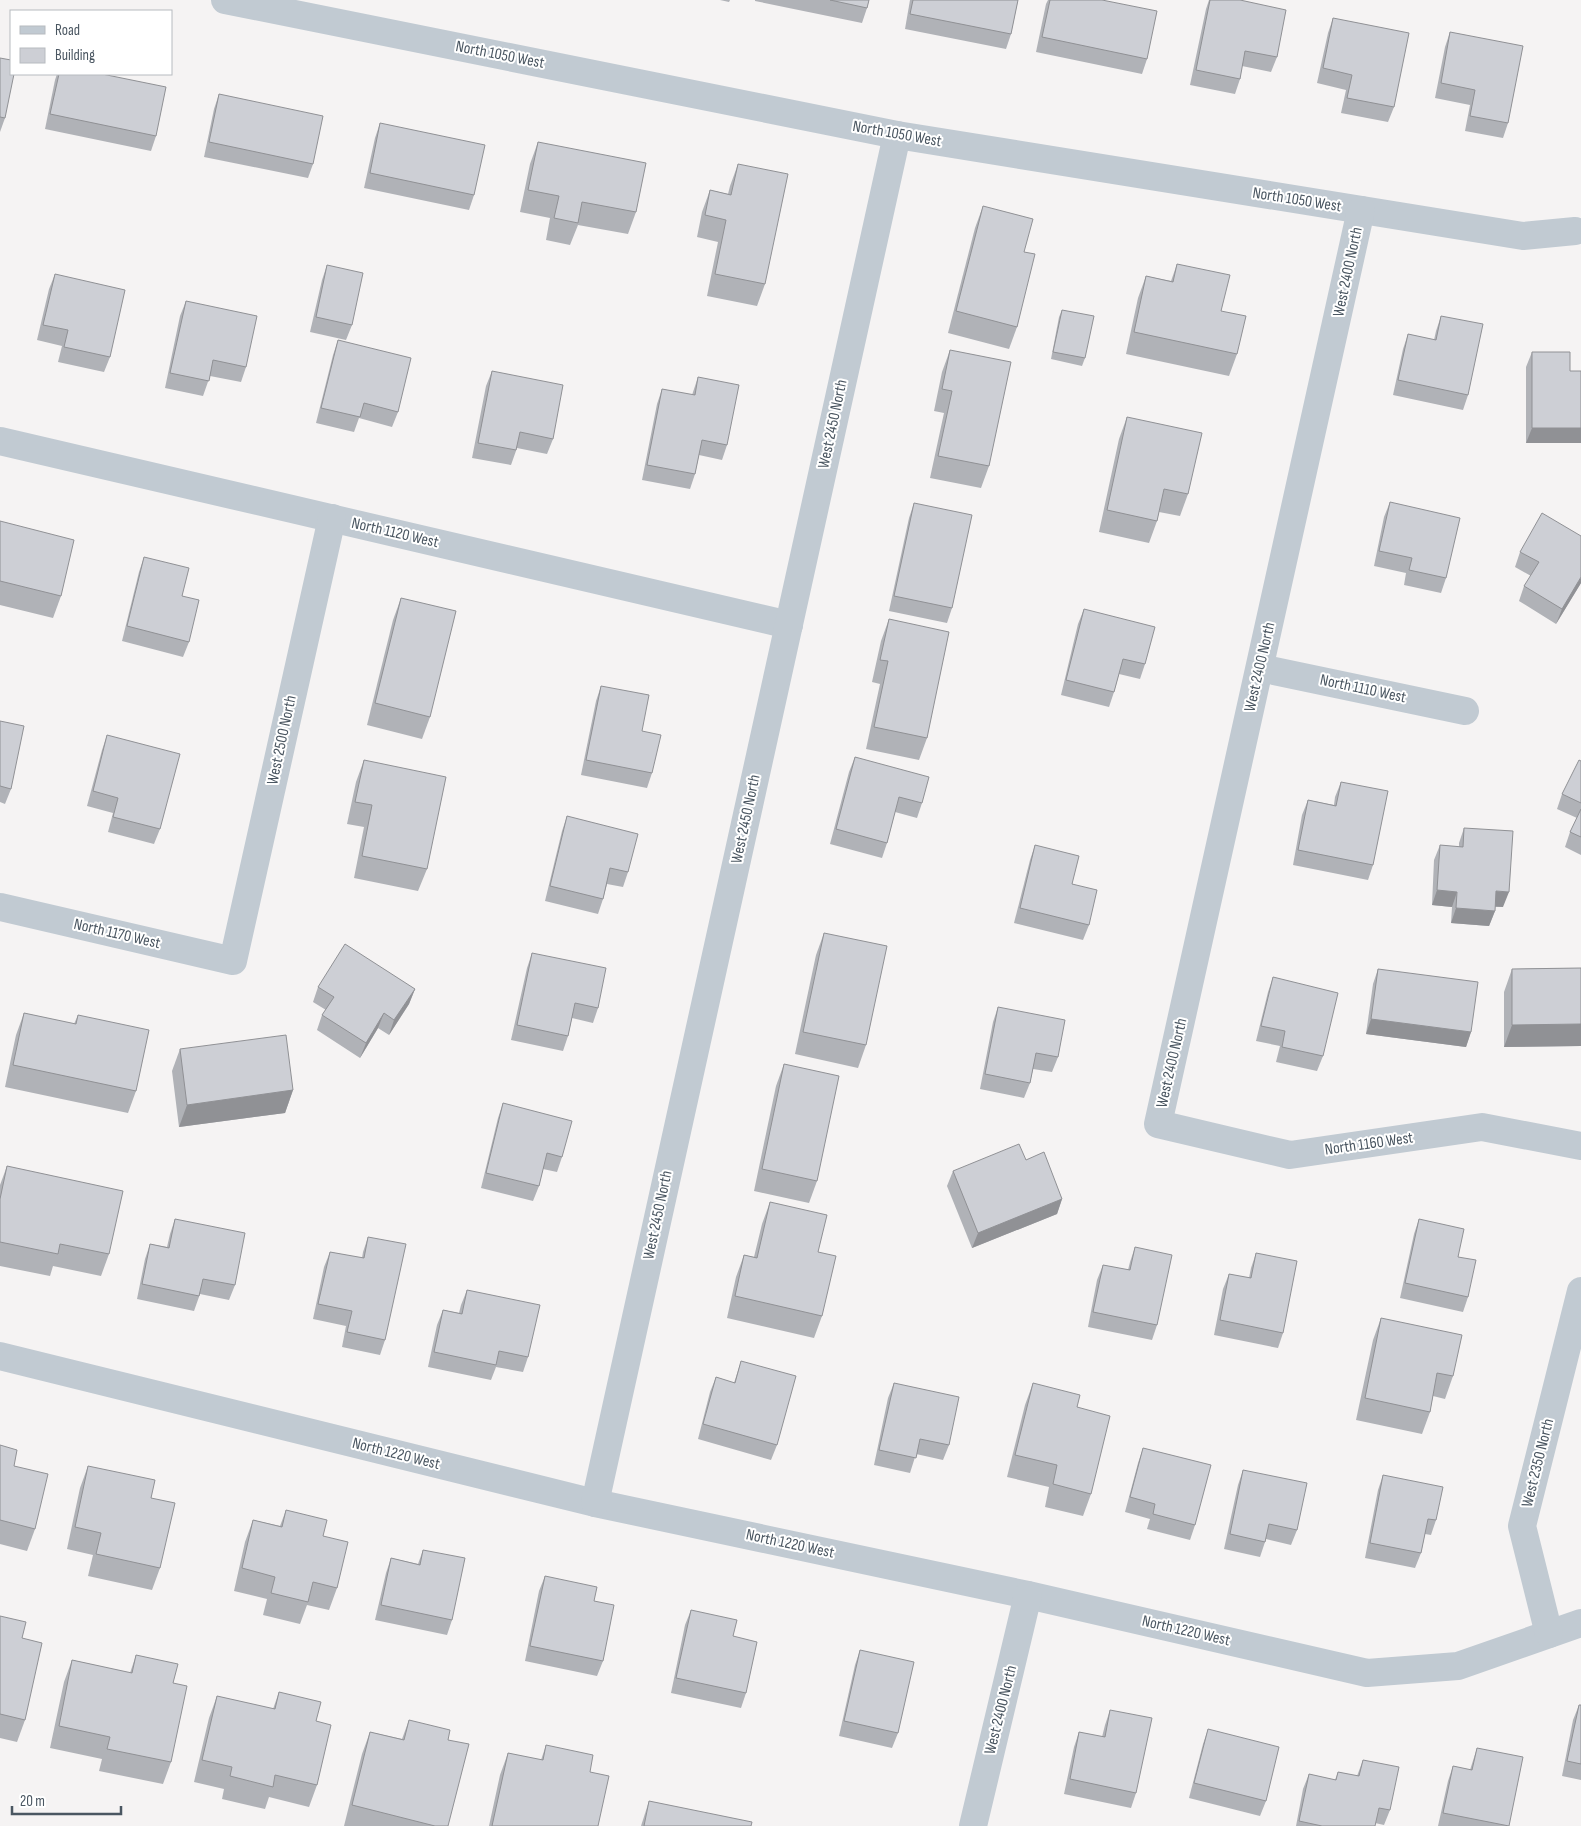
<svg xmlns="http://www.w3.org/2000/svg" width="1581" height="1826" viewBox="0 0 1581 1826" font-family="'Sofia Sans Condensed',sans-serif">
  <style>
    .lines { fill: none; stroke-linecap: round; stroke-linejoin: round }
    .street { stroke: #c1cad2; stroke-width: 28 }
    .wall { fill: #b0b2b7 }
    .shaded-wall { fill: #909195 }
    .building { fill: #cdcfd5; stroke: #909195 }
    .labels { text-anchor: middle; dominant-baseline: central; stroke-width: 4; stroke-linejoin: round; paint-order: stroke }
    .street-label { font-size: 16px; fill: #4a5661; stroke: #fff }
  </style>
  <rect width="100%" height="100%" fill="#f5f3f3"/>
  <g class="lines">
    <!-- street -->
    <g class="street">
      <polyline points="225,0 897,135 1523,236 1575,231"/>
      <polyline points="1361,210 1158,1124 1290,1155 1482,1127 1581,1146"/>
      <polyline points="0,441 789,625"/>
      <polyline points="1260,668 1465,711"/>
      <polyline points="0,907 233,961 332,518"/>
      <polyline points="0,1356 595,1503 1028,1595 1367,1673 1458,1666 1581,1623"/>
      <polyline points="595,1503 897,135"/>
      <polyline points="1549,1634 1522,1526 1581,1291"/>
      <polyline points="973,1826 1028,1595"/>
    </g>
  </g>
  <!-- wall -->
  <g class="wall">
    <polygon points="720,0 730,0 729,2"/>
    <polygon points="755,0 869,0 867,8 862,23 755,1"/>
    <polygon points="910,0 1018,0 1011,34 1006,49 905,29"/>
    <polygon points="1048,0 1102,0 1147,59 1142,74 1036,52 1046,4"/>
    <polygon points="1209,0 1240,0 1277,57 1271,72 1242,66 1240,79 1235,94 1190,85 1206,9"/>
    <polygon points="1333,18 1394,107 1388,122 1341,113 1346,90 1317,83 1328,33"/>
    <polygon points="1450,32 1508,123 1503,138 1465,131 1470,105 1435,98 1445,47"/>
    <polygon points="0,58 5,118 0,132"/>
    <polygon points="57,74 102,74 156,136 151,151 45,129 55,80"/>
    <polygon points="219,94 313,164 308,178 204,157 214,109"/>
    <polygon points="380,123 474,195 469,210 364,188 375,138"/>
    <polygon points="538,142 636,212 628,234 578,225 570,245 546,240 550,218 520,212 530,164"/>
    <polygon points="738,164 765,284 757,306 707,296 718,242 697,237 702,212 710,190 728,194 730,186"/>
    <polygon points="983,206 1024,252 1017,327 1009,349 948,333 975,228"/>
    <polygon points="1177,264 1221,311 1237,354 1229,376 1126,354 1138,298 1146,276 1171,281"/>
    <polygon points="327,265 352,325 346,340 310,332 322,280"/>
    <polygon points="55,274 110,357 104,372 58,362 62,346 37,340 49,289"/>
    <polygon points="186,301 246,367 241,382 210,376 203,396 165,388 180,316"/>
    <polygon points="1062,310 1085,358 1082,366 1051,359 1059,317"/>
    <polygon points="1441,316 1468,395 1463,410 1393,395 1403,349 1408,334 1434,340 1436,331"/>
    <polygon points="338,340 398,412 392,427 359,418 354,432 316,423 333,355"/>
    <polygon points="950,350 989,466 981,488 930,478 944,413 934,411 942,372"/>
    <polygon points="1532,352 1570,371 1581,371 1581,443 1526,443 1526,367"/>
    <polygon points="492,371 553,439 547,454 517,448 511,465 472,458 486,386"/>
    <polygon points="698,377 727,445 722,460 699,455 695,474 690,489 642,480 657,404 662,389 692,395"/>
    <polygon points="1127,417 1188,494 1180,516 1159,512 1157,521 1149,543 1099,532 1119,439"/>
    <polygon points="1390,502 1446,578 1441,593 1404,585 1406,573 1374,566 1384,517"/>
    <polygon points="914,503 952,608 947,623 889,611 909,518"/>
    <polygon points="0,521 61,596 53,618 0,605"/>
    <polygon points="1520,552 1581,583 1556,624 1519,601 1524,586 1531,576 1515,567"/>
    <polygon points="144,557 189,642 183,657 122,641 139,572"/>
    <polygon points="401,598 430,717 422,739 367,725 393,620"/>
    <polygon points="1084,609 1145,664 1140,679 1119,674 1114,692 1109,707 1061,695 1078,624"/>
    <polygon points="889,619 927,738 919,760 866,749 880,684 872,682 881,641"/>
    <polygon points="601,686 642,731 652,773 647,788 581,775 596,701"/>
    <polygon points="0,721 11,789 5,804 0,802"/>
    <polygon points="107,735 160,829 154,844 108,832 113,813 87,806 102,750"/>
    <polygon points="855,757 922,803 917,818 895,812 887,843 882,858 830,844 849,772"/>
    <polygon points="364,760 427,869 418,891 354,878 364,827 347,824 356,782"/>
    <polygon points="1581,761 1581,855 1565,847 1570,832 1577,818 1557,809 1562,794"/>
    <polygon points="1341,782 1373,865 1368,880 1293,865 1302,815 1308,800 1334,805 1335,797"/>
    <polygon points="567,816 628,872 623,887 607,884 603,899 598,914 545,901 562,831"/>
    <polygon points="1464,828 1503,907 1495,907 1495,911 1489,926 1451,923 1452,907 1432,905 1434,860 1440,845 1459,847 1459,843"/>
    <polygon points="1035,845 1072,884 1089,925 1083,940 1014,923 1030,860"/>
    <polygon points="824,933 866,1045 858,1068 795,1054 816,955"/>
    <polygon points="532,953 598,1008 593,1023 572,1018 568,1036 563,1051 511,1040 527,968"/>
    <polygon points="1581,968 1581,1046 1504,1047 1504,992 1512,969"/>
    <polygon points="1378,969 1471,1032 1466,1047 1366,1034 1373,984"/>
    <polygon points="1273,977 1323,1056 1317,1071 1276,1062 1280,1046 1256,1041 1268,992"/>
    <polygon points="318,987 415,989 409,1004 389,1035 378,1028 360,1058 317,1030 322,1015 326,1010 313,1002"/>
    <polygon points="998,1007 1058,1057 1052,1072 1033,1069 1030,1083 1024,1098 980,1089 993,1022"/>
    <polygon points="24,1013 74,1024 78,1015 136,1091 128,1113 5,1087 16,1035"/>
    <polygon points="180,1049 293,1090 285,1113 179,1127 172,1071"/>
    <polygon points="784,1064 817,1181 809,1203 754,1191 776,1086"/>
    <polygon points="503,1103 562,1157 557,1172 543,1169 539,1186 533,1201 481,1188 498,1118"/>
    <polygon points="7,1166 109,1254 101,1276 53,1266 50,1276 0,1266 0,1185"/>
    <polygon points="953,1171 1062,1199 1057,1214 972,1248 947,1186"/>
    <polygon points="770,1202 818,1252 822,1316 814,1338 727,1318 736,1277 744,1255 754,1257 762,1224"/>
    <polygon points="175,1219 235,1285 229,1300 200,1294 194,1311 137,1299 145,1259 150,1244 167,1247 170,1234"/>
    <polygon points="1419,1219 1458,1257 1468,1297 1463,1312 1400,1298 1414,1234"/>
    <polygon points="368,1237 385,1340 380,1355 342,1347 346,1326 313,1319 324,1267 330,1252 362,1258 363,1252"/>
    <polygon points="1135,1247 1157,1325 1152,1340 1088,1327 1097,1280 1103,1265 1128,1270 1130,1262"/>
    <polygon points="1256,1253 1283,1333 1278,1348 1214,1335 1223,1289 1229,1274 1249,1278 1251,1268"/>
    <polygon points="467,1290 528,1357 523,1372 496,1367 491,1380 428,1367 437,1325 443,1310 459,1313 461,1305"/>
    <polygon points="1381,1318 1453,1376 1445,1399 1433,1396 1430,1412 1422,1434 1356,1420 1373,1340"/>
    <polygon points="741,1361 777,1445 771,1460 698,1439 710,1392 716,1377 734,1383"/>
    <polygon points="894,1383 949,1445 943,1460 916,1454 910,1473 874,1465 888,1398"/>
    <polygon points="1033,1383 1077,1407 1091,1494 1083,1516 1045,1507 1049,1487 1007,1477 1025,1405"/>
    <polygon points="0,1445 14,1466 35,1529 27,1551 0,1544"/>
    <polygon points="1143,1448 1195,1525 1190,1540 1147,1529 1150,1519 1125,1512 1138,1463"/>
    <polygon points="88,1466 160,1568 152,1590 88,1576 93,1555 67,1549 80,1488"/>
    <polygon points="1243,1470 1297,1530 1291,1545 1266,1539 1260,1557 1224,1549 1238,1485"/>
    <polygon points="1383,1475 1436,1520 1431,1535 1425,1534 1421,1553 1415,1568 1365,1558 1378,1490"/>
    <polygon points="286,1510 323,1536 337,1588 329,1610 307,1605 300,1624 263,1615 267,1599 234,1591 245,1542 253,1520 280,1526"/>
    <polygon points="423,1550 452,1620 447,1635 375,1620 386,1573 391,1558 418,1564"/>
    <polygon points="545,1576 594,1601 603,1661 597,1676 525,1661 539,1591"/>
    <polygon points="691,1610 733,1636 746,1693 741,1708 671,1693 685,1625"/>
    <polygon points="0,1616 22,1638 25,1720 17,1742 0,1738"/>
    <polygon points="860,1650 898,1733 892,1748 839,1736 855,1665"/>
    <polygon points="136,1655 173,1683 171,1762 163,1784 99,1771 102,1759 50,1748 64,1682 72,1660 130,1673"/>
    <polygon points="279,1692 316,1721 317,1785 309,1807 269,1797 265,1809 222,1799 224,1789 194,1782 209,1718 217,1696 273,1709"/>
    <polygon points="1579,1705 1581,1705 1581,1780 1562,1776 1573,1720"/>
    <polygon points="1110,1710 1136,1793 1131,1808 1064,1794 1074,1747 1079,1732 1102,1737 1105,1725"/>
    <polygon points="409,1720 448,1740 448,1826 344,1826 362,1754 370,1732 402,1739"/>
    <polygon points="1208,1729 1266,1801 1260,1816 1189,1798 1203,1744"/>
    <polygon points="546,1745 590,1772 598,1826 489,1826 500,1775 508,1753 541,1760"/>
    <polygon points="1477,1748 1509,1826 1438,1826 1448,1781 1453,1766 1470,1770"/>
    <polygon points="1363,1760 1390,1810 1384,1825 1375,1823 1375,1826 1296,1826 1303,1789 1309,1774 1335,1780 1338,1772 1357,1776"/>
    <polygon points="649,1801 751,1826 641,1826"/>
  </g>
  <!-- shaded-wall -->
  <g class="shaded-wall">
    <polygon points="1532,428 1581,428 1581,443 1526,443"/>
    <polygon points="1581,577 1581,583 1556,624 1562,609"/>
    <polygon points="1437,890 1457,892 1452,907 1432,905"/>
    <polygon points="1496,891 1509,892 1503,907 1490,906"/>
    <polygon points="1456,908 1495,911 1489,926 1451,923"/>
    <polygon points="415,989 409,1004 389,1035 394,1020"/>
    <polygon points="384,1013 378,1028 360,1058 366,1043"/>
    <polygon points="1371,1019 1471,1032 1466,1047 1366,1034"/>
    <polygon points="1581,1024 1581,1046 1504,1047 1512,1025"/>
    <polygon points="293,1090 285,1113 179,1127 187,1105"/>
    <polygon points="1062,1199 1057,1214 972,1248 978,1233"/>
  </g>
  <!-- building -->
  <g class="building">
    <polygon points="830,0 869,0 867,8"/>
    <polygon points="913,0 1018,0 1011,34 910,14"/>
    <polygon points="1050,0 1102,0 1157,11 1147,59 1042,37"/>
    <polygon points="1210,0 1240,0 1286,10 1277,57 1245,51 1240,79 1196,70"/>
    <polygon points="1333,18 1409,33 1394,107 1347,98 1352,75 1323,68"/>
    <polygon points="1450,32 1523,46 1508,123 1470,116 1475,90 1441,83"/>
    <polygon points="0,58 11,60 11,74 14,74 5,118 0,117"/>
    <polygon points="59,74 102,74 166,87 156,136 50,114"/>
    <polygon points="219,94 323,116 313,164 209,142"/>
    <polygon points="380,123 485,145 474,195 370,173"/>
    <polygon points="538,142 646,163 636,212 582,202 578,223 554,218 559,196 528,190"/>
    <polygon points="738,164 788,174 765,284 715,274 726,220 705,215 710,190 731,195"/>
    <polygon points="983,206 1033,219 1024,252 1035,254 1017,327 956,311"/>
    <polygon points="1177,264 1230,275 1221,311 1246,316 1237,354 1134,332 1146,276 1173,282"/>
    <polygon points="327,265 363,273 352,325 316,317"/>
    <polygon points="55,274 125,290 110,357 64,347 68,330 43,325"/>
    <polygon points="186,301 257,316 246,367 213,360 209,381 170,373"/>
    <polygon points="1062,310 1094,316 1085,358 1053,352"/>
    <polygon points="1441,316 1483,324 1468,395 1398,380 1408,334 1436,340"/>
    <polygon points="338,340 411,358 398,412 364,403 360,417 321,408"/>
    <polygon points="950,350 1011,362 989,466 938,456 952,391 942,389"/>
    <polygon points="1532,352 1570,352 1570,371 1581,371 1581,428 1532,428"/>
    <polygon points="492,371 563,385 553,439 520,432 516,450 478,443"/>
    <polygon points="698,377 739,385 727,445 702,440 695,474 647,465 662,389 695,395"/>
    <polygon points="1127,417 1202,433 1188,494 1164,489 1157,521 1107,510"/>
    <polygon points="1390,502 1460,518 1446,578 1409,570 1412,558 1379,551"/>
    <polygon points="914,503 972,515 952,608 894,596"/>
    <polygon points="1542,513 1581,536 1581,577 1562,609 1524,586 1539,562 1520,552"/>
    <polygon points="0,521 74,540 61,596 0,581"/>
    <polygon points="144,557 189,568 182,596 199,600 189,642 127,626"/>
    <polygon points="401,598 456,611 430,717 375,703"/>
    <polygon points="1084,609 1155,627 1145,664 1123,659 1114,692 1066,680"/>
    <polygon points="889,619 949,632 927,738 874,727 888,661 880,660"/>
    <polygon points="601,686 649,695 642,731 661,735 652,773 586,760"/>
    <polygon points="0,721 24,726 11,789 0,786"/>
    <polygon points="107,735 180,754 160,829 113,817 118,798 93,791"/>
    <polygon points="855,757 929,777 922,803 899,797 887,843 836,829"/>
    <polygon points="364,760 446,777 427,869 362,856 372,805 355,802"/>
    <polygon points="1579,760 1581,761 1581,803 1562,794"/>
    <polygon points="1341,782 1388,791 1373,865 1298,850 1308,800 1336,806"/>
    <polygon points="1581,809 1581,837 1570,832"/>
    <polygon points="567,816 638,834 628,872 610,868 603,899 550,886"/>
    <polygon points="1464,828 1513,831 1509,892 1496,891 1495,911 1456,908 1457,892 1437,890 1440,845 1463,847"/>
    <polygon points="1035,845 1079,856 1072,884 1097,890 1089,925 1020,908"/>
    <polygon points="824,933 887,946 866,1045 803,1032"/>
    <polygon points="345,944 415,989 394,1020 384,1013 366,1043 322,1015 334,997 318,987"/>
    <polygon points="532,953 606,968 598,1008 575,1003 568,1036 517,1025"/>
    <polygon points="1581,968 1581,1024 1512,1025 1512,969"/>
    <polygon points="1378,969 1478,982 1471,1032 1371,1019"/>
    <polygon points="1273,977 1338,993 1323,1056 1282,1047 1285,1031 1261,1026"/>
    <polygon points="998,1007 1065,1020 1058,1057 1036,1053 1030,1083 985,1074"/>
    <polygon points="24,1013 76,1024 78,1015 149,1030 136,1091 13,1065"/>
    <polygon points="286,1035 293,1090 187,1105 180,1049"/>
    <polygon points="784,1064 839,1076 817,1181 762,1169"/>
    <polygon points="503,1103 572,1121 562,1157 547,1153 539,1186 486,1173"/>
    <polygon points="1019,1144 1026,1160 1044,1152 1062,1199 978,1233 953,1171"/>
    <polygon points="7,1166 123,1191 109,1254 60,1244 58,1254 0,1242 0,1199"/>
    <polygon points="770,1202 827,1215 818,1252 836,1256 822,1316 735,1296 744,1255 757,1258"/>
    <polygon points="175,1219 245,1233 235,1285 203,1279 199,1296 142,1284 150,1244 169,1248"/>
    <polygon points="1419,1219 1464,1229 1458,1257 1476,1260 1468,1297 1405,1283"/>
    <polygon points="368,1237 406,1244 385,1340 347,1332 352,1311 318,1304 330,1252 364,1258"/>
    <polygon points="1135,1247 1172,1255 1157,1325 1093,1312 1103,1265 1130,1270"/>
    <polygon points="1256,1253 1297,1261 1283,1333 1220,1320 1229,1274 1251,1278"/>
    <polygon points="467,1290 540,1305 528,1357 499,1351 496,1365 434,1352 443,1310 462,1314"/>
    <polygon points="1381,1318 1462,1335 1453,1376 1437,1373 1430,1412 1365,1398"/>
    <polygon points="741,1361 796,1376 777,1445 703,1424 716,1377 735,1383"/>
    <polygon points="894,1383 959,1397 949,1445 920,1439 916,1458 879,1450"/>
    <polygon points="1033,1383 1080,1395 1077,1407 1110,1416 1091,1494 1053,1484 1057,1465 1015,1455"/>
    <polygon points="0,1445 17,1450 14,1466 48,1474 35,1529 0,1520"/>
    <polygon points="1143,1448 1211,1465 1195,1525 1153,1514 1155,1504 1130,1497"/>
    <polygon points="88,1466 155,1480 151,1498 175,1503 160,1568 96,1554 101,1533 75,1527"/>
    <polygon points="1243,1470 1307,1483 1297,1530 1269,1524 1265,1542 1230,1534"/>
    <polygon points="1383,1475 1443,1487 1436,1520 1428,1519 1421,1553 1370,1543"/>
    <polygon points="286,1510 327,1520 323,1536 348,1542 337,1588 313,1582 308,1602 271,1593 275,1577 242,1568 253,1520 282,1527"/>
    <polygon points="423,1550 465,1558 452,1620 381,1605 391,1558 420,1565"/>
    <polygon points="545,1576 597,1587 594,1601 614,1605 603,1661 530,1646"/>
    <polygon points="691,1610 737,1620 733,1636 757,1642 746,1693 676,1678"/>
    <polygon points="0,1616 26,1622 22,1638 42,1643 25,1720 0,1714"/>
    <polygon points="860,1650 914,1662 898,1733 844,1721"/>
    <polygon points="136,1655 178,1664 173,1683 187,1686 171,1762 107,1749 110,1737 59,1726 72,1660 132,1673"/>
    <polygon points="279,1692 321,1702 316,1721 331,1725 317,1785 275,1775 273,1787 230,1776 232,1767 202,1760 217,1696 275,1709"/>
    <polygon points="1579,1705 1581,1705 1581,1764 1567,1761"/>
    <polygon points="1110,1710 1152,1718 1136,1793 1070,1779 1079,1732 1105,1737"/>
    <polygon points="409,1720 450,1730 448,1740 469,1744 448,1826 435,1826 352,1805 370,1732 404,1740"/>
    <polygon points="1208,1729 1279,1747 1266,1801 1194,1783"/>
    <polygon points="546,1745 593,1755 590,1772 609,1776 598,1826 492,1826 508,1753 543,1760"/>
    <polygon points="1477,1748 1523,1757 1509,1826 1443,1813 1453,1766 1472,1770"/>
    <polygon points="1363,1760 1399,1767 1390,1810 1379,1808 1375,1826 1322,1826 1299,1821 1309,1774 1336,1780 1338,1772 1359,1776"/>
    <polygon points="649,1801 752,1822 751,1826 644,1826"/>
  </g>
  <g class="labels">
    <!-- street labels -->
    <g class="street-label">
      <text transform="translate(500 55) rotate(11)">North 1050 West</text>
      <text transform="translate(897 134) rotate(10)">North 1050 West</text>
      <text transform="translate(1297 200) rotate(9)">North 1050 West</text>
      <text transform="translate(1348 272) rotate(-78)">West 2400 North</text>
      <text transform="translate(833 424) rotate(-78)">West 2450 North</text>
      <text transform="translate(395 533) rotate(13)">North 1120 West</text>
      <text transform="translate(1260 667) rotate(-77)">West 2400 North</text>
      <text transform="translate(1363 689) rotate(12)">North 1110 West</text>
      <text transform="translate(282 740) rotate(-78)">West 2500 North</text>
      <text transform="translate(746 819) rotate(-78)">West 2450 North</text>
      <text transform="translate(117 934) rotate(13)">North 1170 West</text>
      <text transform="translate(1172 1063) rotate(-77)">West 2400 North</text>
      <text transform="translate(1369 1144) rotate(-8)">North 1160 West</text>
      <text transform="translate(658 1215) rotate(-78)">West 2450 North</text>
      <text transform="translate(396 1454) rotate(14)">North 1220 West</text>
      <text transform="translate(1538 1463) rotate(-76)">West 2350 North</text>
      <text transform="translate(790 1544) rotate(12)">North 1220 West</text>
      <text transform="translate(1186 1631) rotate(13)">North 1220 West</text>
      <text transform="translate(1001 1710) rotate(-76)">West 2400 North</text>
    </g>
  </g>
  <!-- legend -->
  <rect x="10" y="10" width="162" height="65" fill="#ffffff" stroke="#b7bbc0"/>
  <rect x="20" y="26" width="25" height="8" fill="#c1cad2" stroke="#b7bbc0"/>
  <text x="55" y="35" font-size="15" fill="#4a5661">Road</text>
  <rect x="20" y="48" width="25" height="15" fill="#cdcfd5" stroke="#b7bbc0"/>
  <text x="55" y="60" font-size="15" fill="#4a5661">Building</text>
  <!-- scale -->
  <path d="M12 1806v8h109v-8" fill="none" stroke="#4a5661" stroke-width="2.5"/>
  <text x="20" y="1806" font-size="15" fill="#4a5661" stroke="#ffffff" stroke-width="4" paint-order="stroke">20 m</text>
</svg>
